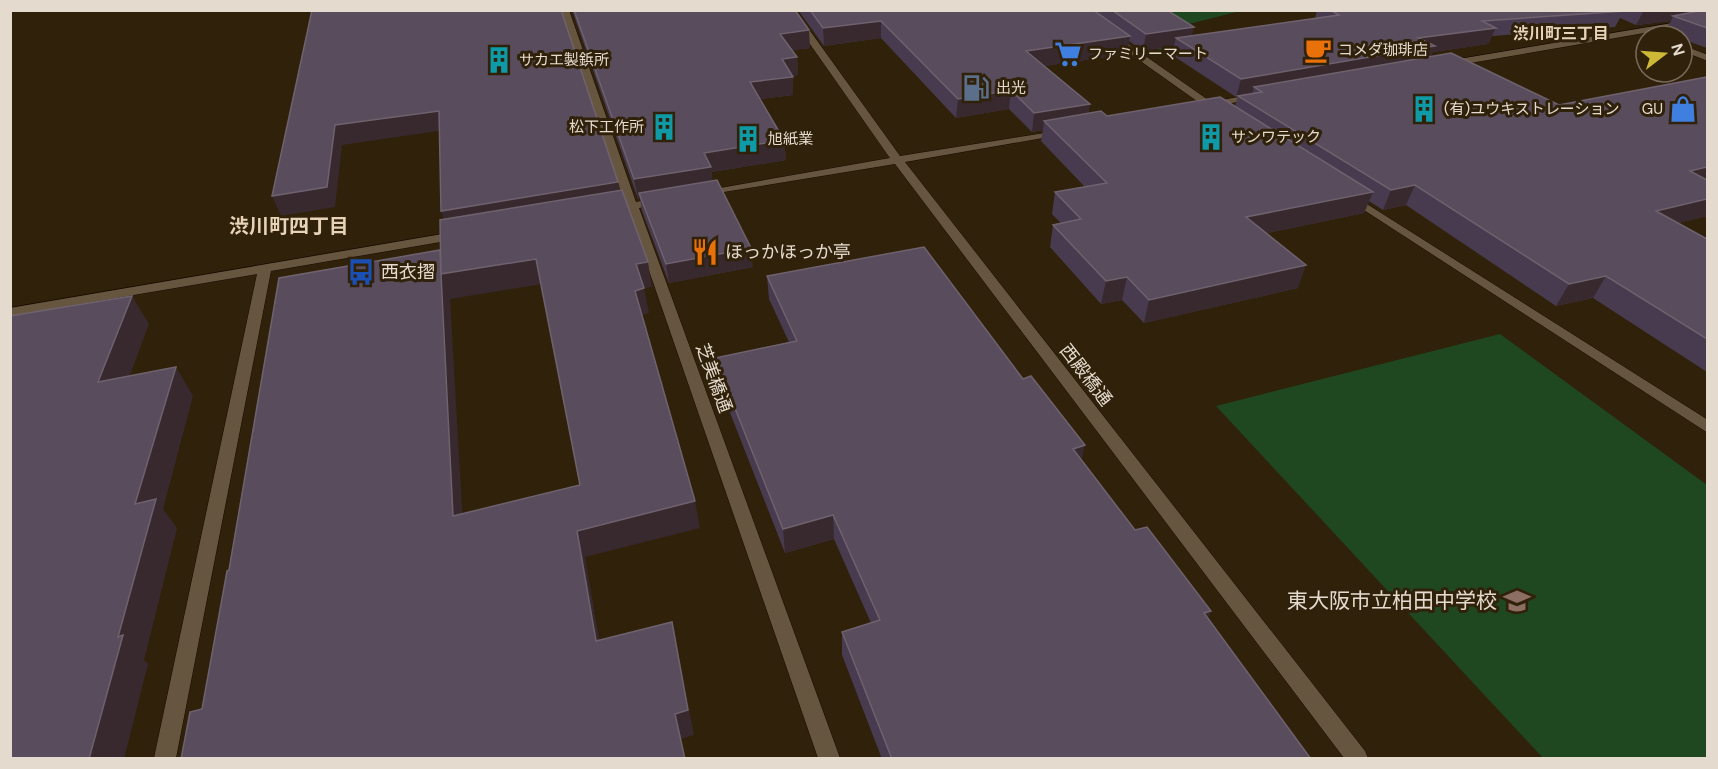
<svg xmlns="http://www.w3.org/2000/svg" width="1718" height="769" viewBox="0 0 1718 769" font-family="'DM Sans','Noto Sans JP',sans-serif">
  <style>
    .green { fill: #1f4821 }
    .lines { fill: none; stroke-linecap: round; stroke-linejoin: round }
    .minor-casing { stroke: #170a00; stroke-width: 1 }
    .minor { fill: #67563f; fill-rule: evenodd }
    .wall { fill: #493b4f; fill-rule: evenodd }
    .shaded-wall { fill: #38292e }
    .building { fill: #594c5c; stroke: #6f626e; stroke-width: 1.5; fill-rule: evenodd }
    .labels { text-anchor: middle; dominant-baseline: central; stroke-width: 6; stroke-linejoin: round; paint-order: stroke }
    .far-poi-label { font-size: 15px; fill: #e4dacd; stroke: #30210b; text-anchor: start }
    .far-neighbourhood-label { font-size: 16px; font-weight: bold; fill: #e6d3b8; stroke: #30210b }
    .poi-label { font-size: 18px; fill: #e4dacd; stroke: #30210b; text-anchor: start }
    .street-label { font-size: 18px; fill: #e4dacd; stroke: #30210b }
    .neighbourhood-label { font-size: 20px; font-weight: bold; fill: #e6d3b8; stroke: #30210b }
    .near-poi-label { font-size: 21px; fill: #e4dacd; stroke: #30210b; text-anchor: end }
  </style>
  <rect width="100%" height="100%" fill="#30210b"/>
  <!-- green -->
  <g class="green">
    <polygon points="1099,11 1240,11 1177,27 1211,52 1173,59"/>
    <polygon points="1500,334 1707,485 1707,758 1543,758 1216,406"/>
  </g>
  <g class="lines">
    <defs>
      <g id="minor">
        <polygon points="561,10 569,10 636,202 661,197 667,201 665,203 639,208 840,758 818,758 628,210 608,214 602,210 604,207 625,204"/>
        <polygon points="786,10 795,10 900,156 1064,130 1064,134 1060,135 905,162 1365,751 1368,758 1344,758 895,164 699,196 697,194 703,191 890,158"/>
        <polygon points="1708,17 1708,22 1447,67 1442,64 1447,61"/>
        <polygon points="1108,34 1114,34 1211,102 1255,94 1260,97 1218,106 1219,111 1211,111 1108,38"/>
        <polygon points="1682,45 1708,55 1708,61 1682,51"/>
        <polygon points="1351,194 1708,420 1708,433 1347,199 1347,195"/>
        <polygon points="460,231 466,235 464,238 271,271 176,758 154,758 257,274 10,316 10,308"/>
      </g>
    </defs>
    <!-- minor casing -->
    <use href="#minor" class="minor-casing"/>
    <!-- minor -->
    <use href="#minor" class="minor"/>
  </g>
  <!-- wall -->
  <g class="wall">
    <polygon points="572,10 795,10 810,48 792,50 797,57 798,75 792,76 793,95 760,99 784,140 786,160 712,172 712,180 753,267 669,283 642,211 640,199 638,199"/>
    <path d="M798,10h369l27,17 -3,9 124,-17 2,-9h390v38l-25,-9v-3h-7l-11,-4 7,-11 -35,4 -16,-7 -5,9 -123,9 -4,8 -55,8 -3,5 129,48 148,-28v139l-29,7 29,16v133l-114,-74 -37,8 -150,-101 -23,5 -14,-9 -5,12 -97,20 31,55 -154,35 -22,-23 -21,4 -51,-57 3,-22 8,-2 -9,-9 3,-22 30,-5 -44,-46 2,-11 -11,2 -23,-23 -53,9 -75,-80 -57,8zM1129,41l14,10 31,-5 -2,9 64,42 2,-1 -3,10 -128,10 -19,-2 -44,-48 83,-12z"/>
    <polygon points="767,276 1082,460 1135,530 1208,618 1311,759 882,759 842,655 842,632 871,623 834,539 785,553 718,382 715,358 789,342 769,299"/>
  </g>
  <!-- shaded-wall -->
  <g class="shaded-wall">
    <polygon points="1644,10 1707,10 1673,16 1671,21 1636,25"/>
    <polygon points="881,21 881,38 824,46 823,28"/>
    <polygon points="1194,27 1190,44 1176,38 1174,46 1143,51 1146,34"/>
    <polygon points="1496,28 1488,44 1433,52 1428,63 1254,87 1252,94 1236,97 1241,79 1418,38"/>
    <polygon points="809,30 810,48 781,51 780,34"/>
    <polygon points="1130,36 1127,54 1024,69 1026,51"/>
    <polygon points="797,57 798,75 783,77 782,59"/>
    <polygon points="793,77 793,95 752,100 750,82"/>
    <polygon points="1011,90 1009,109 956,118 958,99"/>
    <polygon points="1090,104 1087,123 1044,121 1043,130 1032,132 1034,113"/>
    <polygon points="439,111 445,130 342,145 335,207 281,216 272,196 335,125"/>
    <polygon points="784,140 786,160 712,172 713,187 639,193 640,199 638,199 634,179 704,153"/>
    <polygon points="1707,167 1707,184 1690,171"/>
    <polygon points="618,182 622,202 448,232 441,211"/>
    <polygon points="1415,185 1406,205 1383,210 1391,190"/>
    <polygon points="1373,192 1364,213 1239,239 1246,217"/>
    <polygon points="1707,199 1707,216 1643,232 1656,211"/>
    <polygon points="751,248 753,267 669,283 666,264"/>
    <polygon points="440,250 536,259 542,284 450,299 464,542 453,516"/>
    <polygon points="648,262 652,287 644,288 649,313 639,316 635,291 636,264"/>
    <polygon points="1306,265 1298,288 1144,323 1149,300"/>
    <polygon points="1606,276 1593,298 1556,306 1569,284"/>
    <polygon points="1127,277 1122,300 1101,304 1106,281"/>
    <polygon points="132,296 149,324 117,410 98,382"/>
    <polygon points="176,367 193,396 163,509 177,528 144,660 148,664 124,759 89,759 118,637 135,504"/>
    <polygon points="1085,445 1080,469 1073,449"/>
    <polygon points="695,501 700,528 585,557 604,667 596,641 577,531"/>
    <polygon points="833,515 834,539 785,553 783,529"/>
    <polygon points="1211,611 1202,634 1204,613"/>
    <polygon points="672,622 694,735 681,739 685,759 675,714"/>
  </g>
  <!-- building -->
  <g class="building">
    <polygon points="312,10 561,10 618,182 441,211 439,111 335,125 327,187 272,196"/>
    <polygon points="574,10 795,10 809,30 780,34 797,57 782,59 793,77 750,82 784,140 704,153 711,167 634,179"/>
    <polygon points="810,10 1093,10 1130,36 1026,51 1090,104 1034,113 1011,90 958,99 881,21 823,28"/>
    <polygon points="1112,10 1167,10 1194,27 1146,34"/>
    <polygon points="1330,10 1623,10 1624,11 1482,21 1496,28 1418,38 1435,46 1241,79 1176,38 1339,15"/>
    <polygon points="1704,10 1707,10 1707,28 1673,16"/>
    <polygon points="1451,53 1559,105 1707,77 1707,167 1690,171 1707,180 1707,199 1656,211 1707,239 1707,339 1606,276 1569,284 1415,185 1391,190 1238,96 1262,92 1254,87"/>
    <polygon points="1220,97 1373,192 1246,217 1306,265 1149,300 1127,277 1106,281 1053,225 1081,219 1055,192 1107,183 1044,121 1101,111 1107,116"/>
    <polygon points="717,180 751,248 666,264 639,193"/>
    <path d="M622,190l26,72 -12,2 8,24 -9,3 60,210 -118,30 19,110 76,-19 16,88 -13,4 10,45h-504l9,-47 12,-3 25,-138 2,-1 50,-292 161,-28 1,24 -1,-54zM536,259l44,226 -127,31 -12,-242z"/>
    <polygon points="924,247 1023,379 1031,376 1085,445 1073,449 1135,530 1147,527 1211,611 1204,613 1311,759 892,759 842,632 880,620 833,515 783,529 715,358 797,341 767,276"/>
    <polygon points="132,296 98,382 176,367 135,504 156,499 118,637 123,635 89,759 10,759 10,316"/>
  </g>
  <!-- icons -->
  <defs>
    <symbol id="cafe-bare" viewBox="-9 -9 18 18"><path d="M-5.5-4.5H6V0H3Q3 3.5 0 3.5H-2.5Q-5.5 3.5-5.5 0ZM3-3.2v2h1.7v-2ZM-6 4.5H4V6H-6Z" fill="#e8710a" stroke="#30210b" stroke-width="2.5" paint-order="stroke"/></symbol>
    <symbol id="supermarket-bare" viewBox="-9 -9 18 18"><path d="M-6-5.5h2.5l.6 2H6L4.5 2H-2.5L-4.4-4H-6ZM-1.5 3.2a1.3 1.3 0 1 0 .1 0ZM3 3.2a1.3 1.3 0 1 0 .1 0Z" fill="#3f7fe0" stroke="#30210b" stroke-width="2.5" paint-order="stroke"/></symbol>
    <symbol id="building-bare" viewBox="-9 -9 18 18"><path d="M-4-6H4V6H1V3H-1V6H-4ZM-2.5-4.3h1.7v1.8h-1.7ZM.8-4.3h1.7v1.8H.8ZM-2.5-1h1.7V.8h-1.7ZM.8-1h1.7V.8H.8Z" fill="#0f9aa8" stroke="#30210b" stroke-width="2.5" paint-order="stroke"/></symbol>
    <symbol id="fuel-bare" viewBox="-9 -9 18 18"><path d="M-5.5-6h7V0h2V4h1.3V-2.5L3-4.5l.8-.8L6-3V5H2.5V1h-1V6h-7ZM-4.2-4.7v3.2H.2V-4.7Z" fill="#5c6f8a" stroke="#30210b" stroke-width="2.5" paint-order="stroke"/></symbol>
    <symbol id="shop-bare" viewBox="-9 -9 18 18"><path d="M-5-2.5h2.3a2.7 3.5 0 0 1 5.4 0H5L5.5 6h-11ZM-1.5-2.5h3a1.5 2.3 0 0 0-3 0Z" fill="#3f7fe0" stroke="#30210b" stroke-width="2.5" paint-order="stroke"/></symbol>
    <symbol id="restaurant-bare" viewBox="-9 -9 18 18"><path d="M-5-6h1v4h1v-4h1v4h1v-4h1v5L-1.5 .5V6h-2V.5L-5-1ZM5-6V6H3V1.5H1.5Q1.5-4 5-6Z" fill="#e8710a" stroke="#30210b" stroke-width="2.5" paint-order="stroke"/></symbol>
    <symbol id="bus-bare" viewBox="-9 -9 18 18"><path d="M-5-6H5V4H4V6H2V4H-2V6H-4V4H-5ZM-3.5-4V0h7V-4ZM-3.5 1.2v1.5H-2V1.2ZM2 1.2v1.5H3.5V1.2Z" fill="#1a4fb4" stroke="#30210b" stroke-width="2.5" paint-order="stroke"/></symbol>
    <symbol id="school-bare" viewBox="-9 -9 18 18"><path d="M0-5L7-2L0 1L-7-2ZM-4 1L0 2.5L4 1V4Q0 6-4 4Z" fill="#8d6e63" stroke="#30210b" stroke-width="2.5" paint-order="stroke"/></symbol>
  </defs>
  <g fill-rule="evenodd">
    <use href="#cafe-bare" x="1299" y="31" width="38" height="38"/>
    <use href="#supermarket-bare" x="1049" y="35" width="38" height="38"/>
    <use href="#building-bare" x="480" y="41" width="38" height="38"/>
    <use href="#fuel-bare" x="957" y="69" width="38" height="38"/>
    <use href="#building-bare" x="1405" y="90" width="38" height="38"/>
    <use href="#shop-bare" x="1664" y="90" width="38" height="38"/>
    <use href="#building-bare" x="645" y="108" width="38" height="38"/>
    <use href="#building-bare" x="1192" y="118" width="38" height="38"/>
    <use href="#building-bare" x="729" y="120" width="38" height="38"/>
    <use href="#restaurant-bare" x="686" y="233" width="38" height="38"/>
    <use href="#bus-bare" x="342" y="253" width="38" height="38"/>
    <use href="#school-bare" x="1498" y="582" width="38" height="38"/>
  </g>
  <g class="labels">
    <!-- far-poi labels -->
    <g class="far-poi-label">
      <text x="1338" y="50">コメダ珈琲店</text>
      <text x="1088" y="54">ファミリーマート</text>
      <text x="519" y="60">サカエ製鋲所</text>
      <text x="996" y="88">出光</text>
      <text x="1444" y="109">(有)ユウキストレーション</text>
      <text x="1663" y="109" text-anchor="end">GU</text>
      <text x="644" y="127" text-anchor="end">松下工作所</text>
      <text x="1231" y="137">サンワテック</text>
      <text x="768" y="139">旭紙業</text>
    </g>
    <!-- far-neighbourhood labels -->
    <g class="far-neighbourhood-label">
      <text x="1561" y="33">渋川町三丁目</text>
    </g>
    <!-- poi labels -->
    <g class="poi-label">
      <text x="725" y="252">ほっかほっか亭</text>
      <text x="381" y="272">西衣摺</text>
    </g>
    <!-- street labels -->
    <g class="street-label">
      <text transform="translate(1086 375) rotate(52)">西殿橋通</text>
      <text transform="translate(714 378) rotate(70)">芝美橋通</text>
    </g>
    <!-- neighbourhood labels -->
    <g class="neighbourhood-label">
      <text x="289" y="226">渋川町四丁目</text>
    </g>
    <!-- near-poi labels -->
    <g class="near-poi-label">
      <text x="1497" y="601">東大阪市立柏田中学校</text>
    </g>
  </g>
  <!-- border -->
  <rect width="1718" height="769" fill="none" stroke="#e4dacd" stroke-width="24"/>
  <!-- north arrow -->
  <g transform="translate(1664 54) rotate(73)"><circle r="28" fill="#30210b" stroke="#786b59" stroke-width="1.5"/>
  <path d="M0-4.5L10 22L0 15L-10 22Z" fill="#ceb837"/>
  <text y="-9" font-size="16" font-weight="bold" text-anchor="middle" fill="#e4dacd">N</text>
  </g>
</svg>
